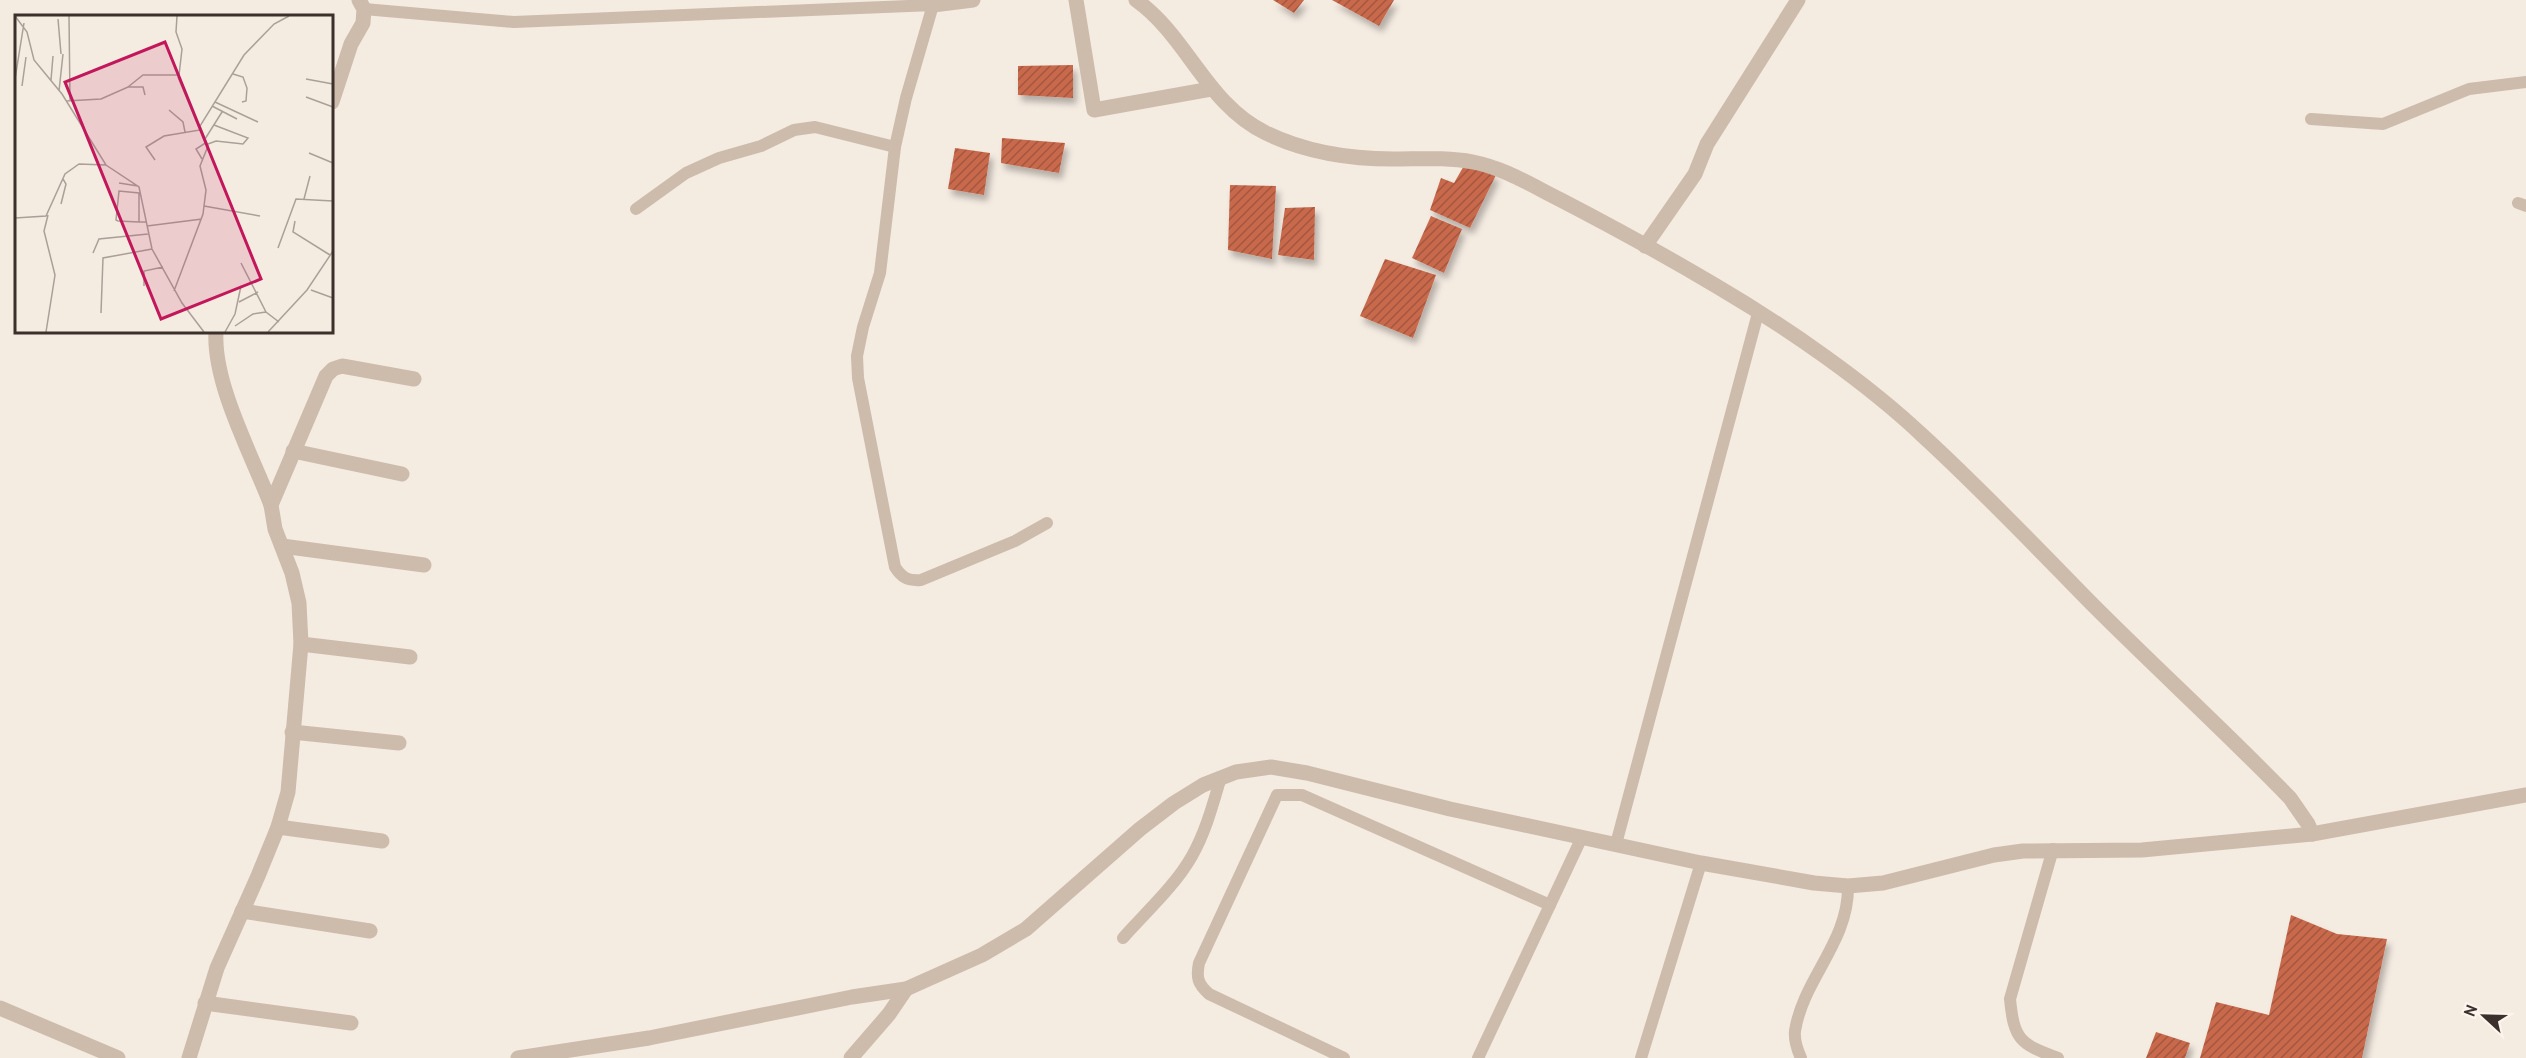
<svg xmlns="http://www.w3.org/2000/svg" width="2526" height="1058" viewBox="0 0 2526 1058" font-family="'PT Sans',sans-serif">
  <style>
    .building { fill: url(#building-hatch); filter: url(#shadow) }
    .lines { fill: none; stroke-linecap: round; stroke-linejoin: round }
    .service { stroke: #cdbbac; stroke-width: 12 }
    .minor { stroke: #cdbbac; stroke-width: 15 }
    .inset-road { fill: none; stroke: #aaa098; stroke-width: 1.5 }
    .view { fill: #c2185b; fill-opacity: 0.15; stroke: #c2185b; stroke-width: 3 }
    .inset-edge { fill: none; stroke: #3b302b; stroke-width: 3 }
  </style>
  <defs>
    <pattern id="building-hatch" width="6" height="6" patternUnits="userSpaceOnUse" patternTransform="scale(1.5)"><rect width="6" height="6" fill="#c8694b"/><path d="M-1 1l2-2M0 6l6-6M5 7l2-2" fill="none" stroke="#a4573f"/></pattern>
    <filter id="shadow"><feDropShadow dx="3.5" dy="6" stdDeviation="3" flood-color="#0004"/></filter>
  </defs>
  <rect width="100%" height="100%" fill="#f4ebe1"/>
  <!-- building -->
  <g class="building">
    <polygon points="1273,0 1304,0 1294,13"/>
    <polygon points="1332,0 1394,0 1379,26"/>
    <polygon points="1073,65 1073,98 1018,95 1018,66"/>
    <polygon points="1002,138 1065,143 1059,173 1001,163"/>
    <polygon points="955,148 990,153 984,195 948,189"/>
    <polygon points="1465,164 1496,175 1470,228 1430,210 1441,178 1454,183"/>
    <polygon points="1230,185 1276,186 1272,259 1228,250"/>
    <polygon points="1315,207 1314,260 1278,255 1285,208"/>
    <polygon points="1431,216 1462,229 1444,273 1412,258"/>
    <polygon points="1385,259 1436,275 1413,338 1360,316"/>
    <polygon points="2291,915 2337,934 2387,939 2362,1058 2200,1058 2216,1002 2269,1015"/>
    <polygon points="2156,1032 2190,1043 2185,1058 2146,1058"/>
  </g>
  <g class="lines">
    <!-- service -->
    <g class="service">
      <path d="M364,9l150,13 419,-17 -27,93 -11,49 -15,126 -17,54 -6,29 1,22 37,189c7,11 13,14 26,13l94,-39 32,-18"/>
      <polyline points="2311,119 2383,124 2469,89 2526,82"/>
      <polyline points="2518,203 2526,206"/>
      <polyline points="636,209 686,173 719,158 761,146 794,130 815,127 895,147"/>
      <polyline points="1616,844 1758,313"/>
      <path d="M2053,849l-43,150c4,41 10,45 48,59"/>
      <path d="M1123,938c23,-26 52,-52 69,-82 14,-25 21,-52 29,-79"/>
      <path d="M1344,1058l-135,-64c-11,-10 -13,-16 -10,-31l78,-168h25l248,110"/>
      <polyline points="1478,1058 1582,837"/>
      <polyline points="1641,1058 1701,863"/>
      <path d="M1801,1058c-4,-9 -7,-18 -6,-27 8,-52 54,-89 53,-145"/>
    </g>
    <!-- minor -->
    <g class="minor">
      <polyline points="922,0 933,5 973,0"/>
      <polyline points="1076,0 1094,110 1211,89"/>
      <path d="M1136,0c52,37 70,104 130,133 39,19 84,26 127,26 27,0 53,-2 80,3 31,6 58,23 86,37 54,28 107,57 159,88 68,40 148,95 205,149 59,54 114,112 170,169 65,65 133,127 197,193l18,26 4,10"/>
      <polyline points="332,102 351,44 363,23 364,9 359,0"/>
      <polyline points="1645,246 1695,174 1707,144 1798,0"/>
      <path d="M216,332c-3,52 36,123 55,173"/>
      <polyline points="293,451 402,474"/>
      <polyline points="282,546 424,565"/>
      <polyline points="301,644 410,657"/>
      <polyline points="292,732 399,743"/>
      <polyline points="278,827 382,841"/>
      <polyline points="242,911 370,931"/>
      <polyline points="205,1003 351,1023"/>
      <polyline points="0,1008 118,1058"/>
      <polyline points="189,1058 217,968 258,876 278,827 288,792 301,644 299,603 292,573 275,529 271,505 326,376 333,369 342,366 414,379"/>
      <polyline points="518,1058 649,1038 852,997 906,989 982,955 1026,929 1140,829 1174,803 1203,785 1236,772 1271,767 1307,773 1450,809 1701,863 1814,883 1848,886 1883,883 1994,855 2023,851 2142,850 2312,834 2526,795"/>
      <polyline points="851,1058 889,1014 906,989"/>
    </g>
  </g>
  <!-- overview -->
  <g transform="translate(15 15)">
    <rect width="318" height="318" fill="#f4ebe1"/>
    <path class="inset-road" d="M0,1l12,16 7,28 28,34 44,71 33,22 13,62 30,54 22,29M54,1l1,84M43,4l3,35M218,59l10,3 4,11 -1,13 -4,1M0,64l9,-56M291,64l27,5M36,65l2,-24M7,71l4,-29M113,72l15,-12h36l3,-26 -6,-17 1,-16M44,76l4,-37M291,82l27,10M51,86l35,-2 27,-12h15l2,8M200,87l43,20M197,91l25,13M154,95l14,12 2,10M190,124l17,-27M193,129l8,-3 27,3 5,-6 -34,-13M294,138l24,10M187,144l-6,-10 11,-7M140,145l-9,-13 18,-11 36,-6 -22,-53M104,168l19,3M289,184l6,-23M46,189l5,-20 -3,-5M189,191l56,10M0,203l31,-2 19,-42 14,-10 27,1M280,206l-2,11 37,23M124,207v-29l-20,-2 -3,29 2,1 21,1h7M132,211l55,-7M263,233l18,-49 37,2M78,238l6,-14 49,-5M226,248l25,49 13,10M129,271v-15l19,-4M296,275l22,8M159,276l29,-77 3,-24 -6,-24 8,-20 -8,-20 44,-71 30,-31 15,-8M224,287l19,-10M86,298l2,-55 49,-9M220,311l18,-12 13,-2M31,317l9,-57 -11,-44 4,-16M210,317l10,-18 6,-28M253,317l39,-42 26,-39"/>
    <path class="view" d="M150,27l96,237 -100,40 -96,-237z"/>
    <rect width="318" height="318" class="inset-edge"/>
  </g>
  <!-- north arrow -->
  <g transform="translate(2484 1016) rotate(292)" stroke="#fbf5ee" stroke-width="4.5" paint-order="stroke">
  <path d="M0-4.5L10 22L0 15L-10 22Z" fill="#3b302b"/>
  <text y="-9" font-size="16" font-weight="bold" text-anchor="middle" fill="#3b302b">N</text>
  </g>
</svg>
